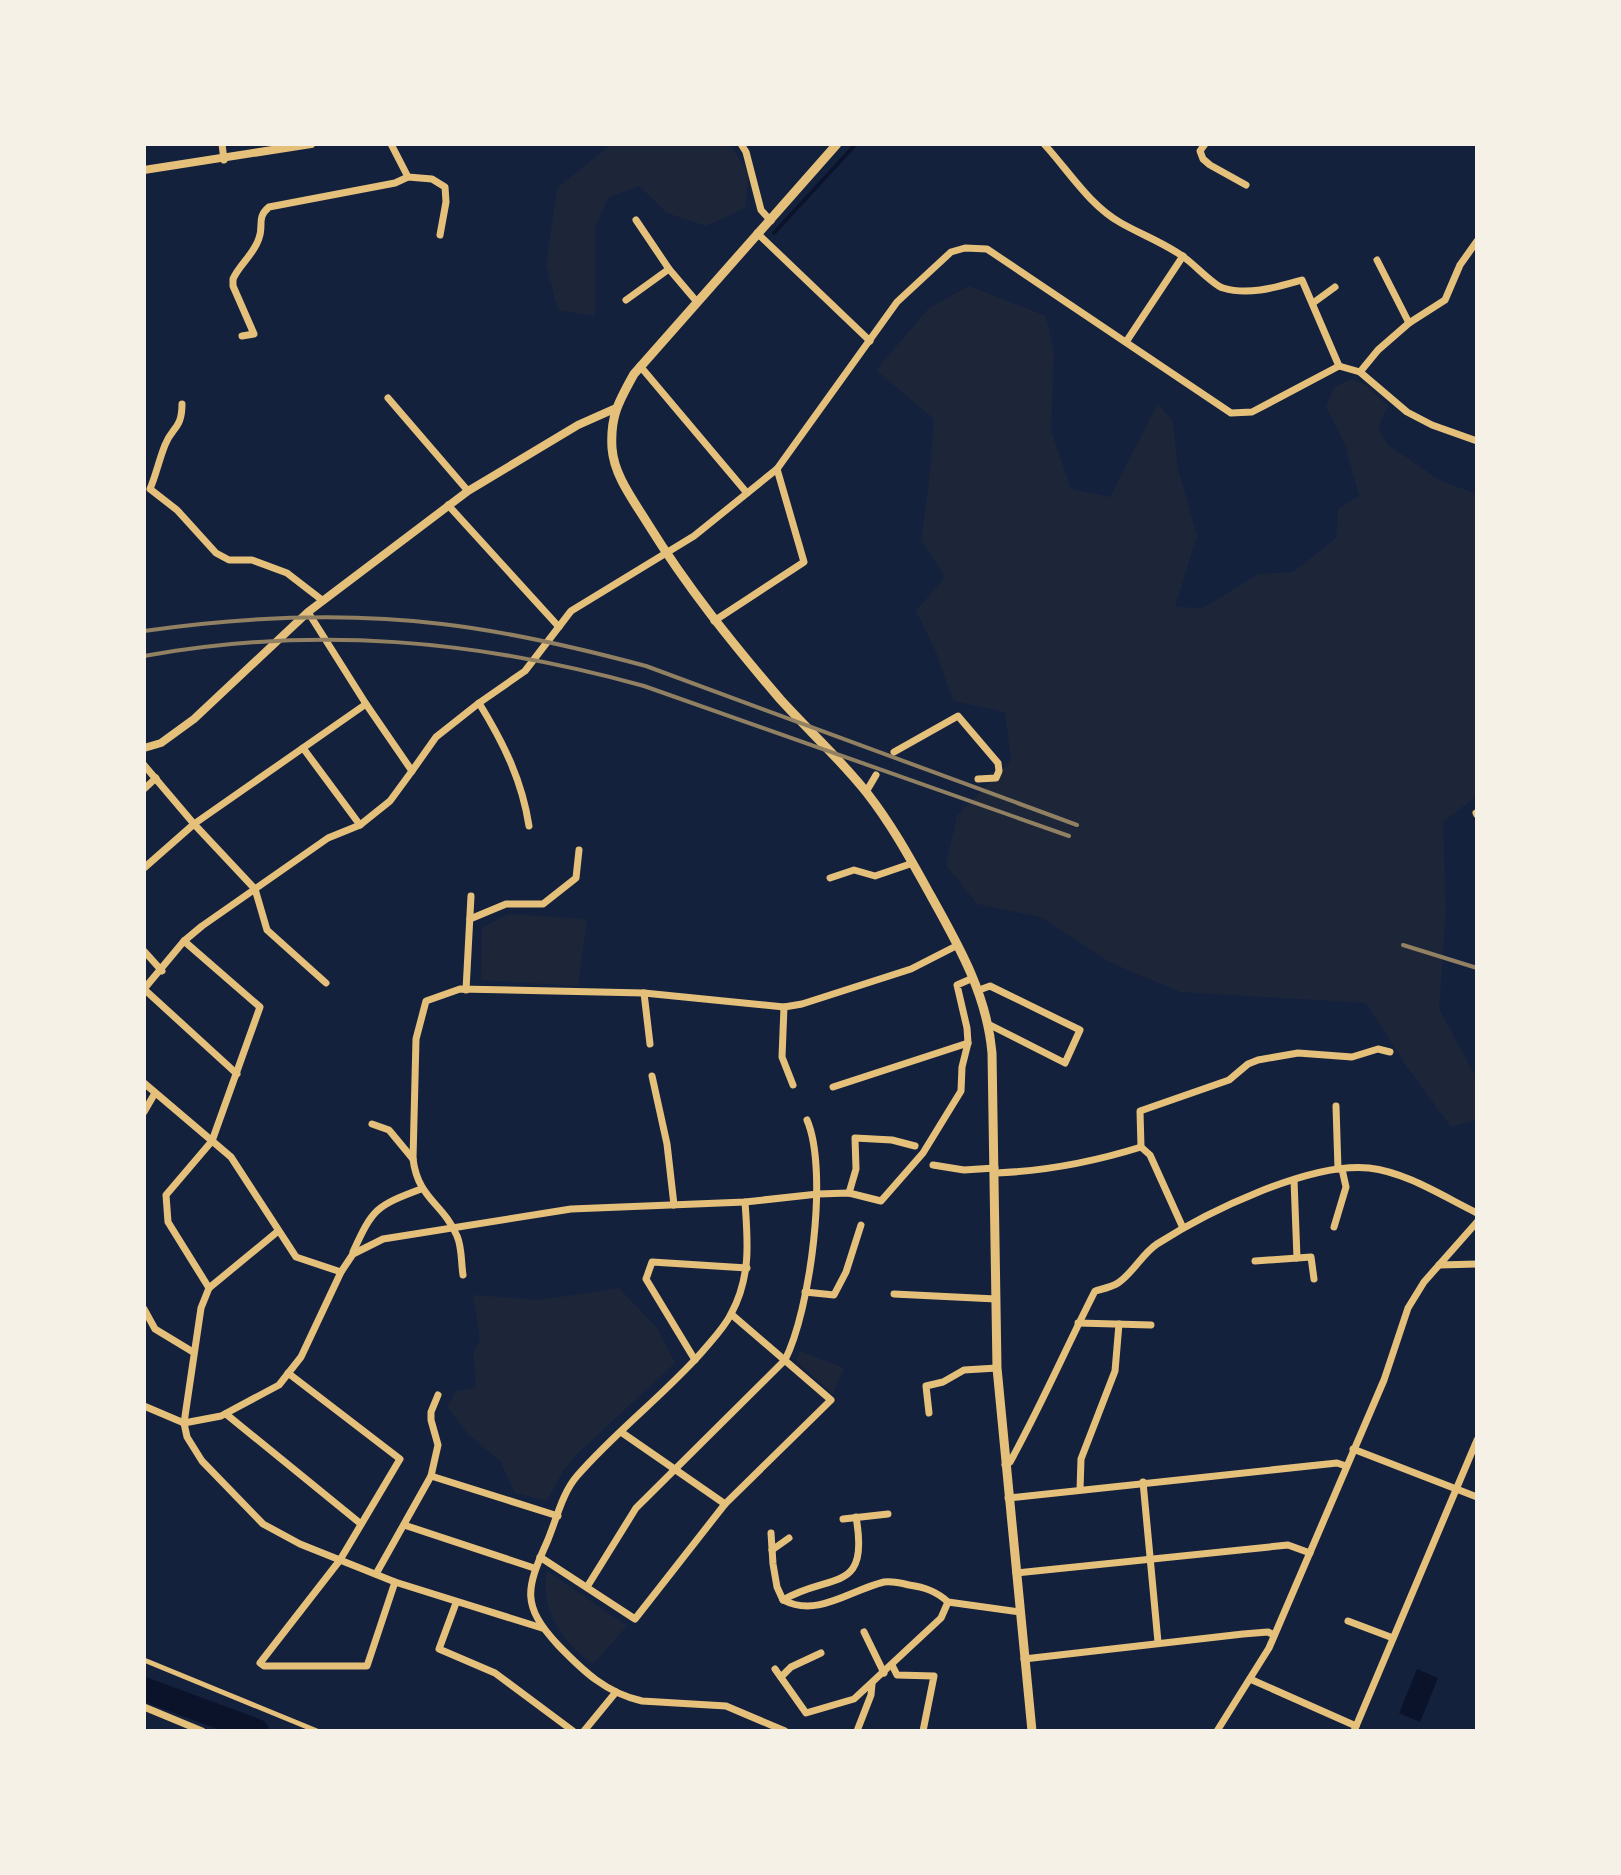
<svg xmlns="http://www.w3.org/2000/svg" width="1621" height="1875" viewBox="0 0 1621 1875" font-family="'Fira Sans',sans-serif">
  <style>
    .green { fill: #1d2539 }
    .water { fill: #0b132b }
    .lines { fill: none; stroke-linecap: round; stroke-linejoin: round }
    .stream { stroke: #0b132b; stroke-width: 4 }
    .river { stroke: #0b132b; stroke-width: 24 }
    .pedestrian { stroke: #e5c07b; stroke-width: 5 }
    .minor { stroke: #e5c07b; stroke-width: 7 }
    .tertiary { stroke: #e5c07b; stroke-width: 8 }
    .secondary { stroke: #e5c07b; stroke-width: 9 }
    .rail { stroke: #918062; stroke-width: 4 }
  </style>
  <rect width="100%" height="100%" fill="#14213d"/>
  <!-- green -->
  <g class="green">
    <polygon points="612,144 729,144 749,173 745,208 706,226 667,213 639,186 609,197 595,227 595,316 558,310 546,265 557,188"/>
    <polygon points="969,286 1046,316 1054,353 1051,430 1071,489 1110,497 1158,403 1173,422 1178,469 1197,536 1175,607 1203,608 1258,574 1293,572 1336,538 1338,509 1359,496 1344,442 1326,407 1334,387 1352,379 1366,385 1388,406 1378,428 1388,445 1441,481 1477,494 1477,796 1443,822 1446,910 1439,1009 1477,1079 1477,1120 1451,1127 1407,1067 1366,1003 1180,992 1109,962 1041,917 977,904 946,865 957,816 1011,760 1005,712 953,701 936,652 916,611 945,577 921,540 928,491 934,419 876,370 929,308"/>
    <polygon points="508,914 587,919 578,986 481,980 482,928"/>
    <polygon points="619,1288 657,1328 675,1363 577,1454 563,1471 547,1501 515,1493 500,1461 468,1434 447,1407 456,1391 476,1388 473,1352 480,1340 473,1295 540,1300"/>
    <polygon points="800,1351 844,1368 833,1394 796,1361"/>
    <path d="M547,1571l80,55 -34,38c-30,-21 -54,-55 -46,-93z"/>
  </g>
  <!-- water -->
  <polygon class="water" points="1417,1669 1438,1678 1420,1722 1399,1713"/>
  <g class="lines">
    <!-- stream -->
    <polyline class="stream" points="774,233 856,144"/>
    <!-- river -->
    <polyline class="river" points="144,1689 257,1731"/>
    <!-- pedestrian -->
    <polyline class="pedestrian" points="144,1660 317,1731"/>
    <!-- minor -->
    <g class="minor">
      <polyline points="222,144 224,160"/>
      <polyline points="391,144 408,177 432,179 445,187 446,202 440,235"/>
      <polyline points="741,144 746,152 761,210 771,221"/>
      <path d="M1044,144c24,26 45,61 77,79 21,12 44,20 64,35 10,7 28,27 38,30 26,8 54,-1 79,-8l37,86"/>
      <polyline points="1205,144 1200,151 1203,159 1210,165 1246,185"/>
      <polyline points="636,220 669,269 697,302"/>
      <polyline points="757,233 870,341"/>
      <polyline points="1377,260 1409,323"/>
      <polyline points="626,300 669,269"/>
      <polyline points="1313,303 1335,287"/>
      <path d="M242,336l12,-2 -21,-48v-7c6,-14 22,-26 26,-41 5,-13 -3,-20 10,-31l126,-24 13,-6"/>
      <polyline points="1126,342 1183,256"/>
      <polyline points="640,366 747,493"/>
      <polyline points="1360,372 1407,412 1432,425 1477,441"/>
      <polyline points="388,398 468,491"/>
      <path d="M182,404c0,25 -10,23 -17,41 -6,15 -9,30 -15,44l27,21 39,43 13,7h23l35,13 35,27"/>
      <polyline points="448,505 559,627"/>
      <polyline points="308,612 366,704"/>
      <polyline points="714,621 804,562 777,469"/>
      <path d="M479,703c24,39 43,77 50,123"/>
      <polyline points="303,748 360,825"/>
      <polyline points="894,752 958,716 998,763 999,771 996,778 978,779"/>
      <polyline points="144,765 194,824 255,889 202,926 184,941 144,989 237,1074"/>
      <polyline points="144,789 156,778"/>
      <polyline points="866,792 876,775"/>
      <polyline points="1476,813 1477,815"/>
      <polyline points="144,868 194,824 366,704 412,771 436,737 479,703 525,671 571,611 694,536 777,469 897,302 951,252 965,248 987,249 1231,413 1252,412 1339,366 1360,372 1378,350 1409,323 1445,300 1460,265 1477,241"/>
      <polyline points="830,878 854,870 875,876 913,863"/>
      <polyline points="470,919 506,904 543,904 576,878 579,850"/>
      <polyline points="184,941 260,1007 212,1141 166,1195 168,1222 209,1288"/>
      <polyline points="144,951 162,971"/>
      <polyline points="326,983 267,930 255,889 328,838 360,825 390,801 412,771"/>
      <polyline points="466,990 471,896"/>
      <polyline points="979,990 990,986 1080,1030 1065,1063 990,1025"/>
      <polyline points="644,993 650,1044"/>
      <polyline points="784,1007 782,1057 793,1085"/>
      <polyline points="652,1076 667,1144 674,1205"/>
      <polyline points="144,1083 231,1157 296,1257 341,1272"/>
      <polyline points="833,1087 968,1043"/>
      <polyline points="1336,1106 1338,1169"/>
      <polyline points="144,1112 155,1093"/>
      <polyline points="372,1124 389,1130 413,1159"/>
      <polyline points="1141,1147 1140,1111 1229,1080 1248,1064 1258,1060 1298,1053 1352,1057 1378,1049 1390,1052"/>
      <polyline points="933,1165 964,1170 995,1168"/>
      <path d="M996,1173c50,-2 97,-11 145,-26l9,8 33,73"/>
      <polyline points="1294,1180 1297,1258"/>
      <polyline points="849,1193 856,1169 855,1138 892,1140 915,1146"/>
      <path d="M745,1202c3,40 6,75 -14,112 -7,14 -19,26 -29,38 -39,44 -87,80 -125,124 -15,17 -21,45 -30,66 -21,47 -26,63 11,103 25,26 48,48 84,56l84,5 59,25"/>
      <polyline points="1334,1227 1346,1187 1342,1169"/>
      <polyline points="277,1232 209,1288 201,1308 184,1423 187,1437 202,1461 263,1524 300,1544 395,1582 542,1628"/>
      <path d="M353,1252c20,-44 23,-46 68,-63"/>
      <polyline points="1255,1261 1311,1257 1314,1279"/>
      <polyline points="1439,1265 1477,1264"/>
      <path d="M463,1275c-2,-13 -1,-28 -6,-39 -14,-33 -39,-37 -44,-77l3,-120 10,-38 34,-12 184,4 140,14 18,-3 109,-35 47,-24"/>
      <polyline points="805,1292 834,1295 846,1272 861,1225"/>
      <polyline points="894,1294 996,1299"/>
      <polyline points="144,1309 155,1329 193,1352"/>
      <polyline points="1078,1323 1151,1325"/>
      <polyline points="695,1360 646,1279 652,1262 747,1268"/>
      <polyline points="288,1373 400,1459 340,1560 260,1663 264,1666 367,1666 395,1582"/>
      <polyline points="144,1406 184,1423 221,1416 279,1385 301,1357 341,1272 353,1254 383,1239 571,1209 745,1202 818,1194 849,1193 881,1201 923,1153 961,1091 962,1067 968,1043 967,1028 957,985 973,978"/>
      <polyline points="929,1413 926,1386 943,1382 964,1370 997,1368"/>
      <polyline points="226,1414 361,1524"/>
      <polyline points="621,1432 725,1504"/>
      <polyline points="1353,1449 1477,1497"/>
      <path d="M1005,1465l5,-3c31,-56 56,-114 85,-171 7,-2 17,-4 23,-8 15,-10 24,-29 39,-39 50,-32 152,-82 212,-76 37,4 75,29 108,45"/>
      <polyline points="431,1476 558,1516"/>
      <polyline points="1143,1482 1158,1642"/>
      <polyline points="1080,1490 1081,1459 1115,1371 1119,1324"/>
      <polyline points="1008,1498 1337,1463 1346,1466"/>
      <polyline points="843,1519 888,1514"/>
      <polyline points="404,1525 534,1568"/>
      <path d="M771,1533l2,31 4,23 6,13c35,18 67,-10 101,-18 8,-1 17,1 25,3 15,2 27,6 39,17l72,10"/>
      <polyline points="772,1550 789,1538"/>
      <polyline points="540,1557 635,1619 725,1504 831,1400 731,1314"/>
      <polyline points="1016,1573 1288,1545 1310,1553"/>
      <polyline points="376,1574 431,1476 438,1445 431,1420 431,1412 438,1395"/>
      <path d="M587,1587l49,-79 149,-148c25,-49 44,-189 22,-240"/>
      <path d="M783,1600c47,-28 87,-5 73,-83"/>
      <polyline points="456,1603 439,1649 495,1673 573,1731"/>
      <polyline points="1348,1621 1393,1638"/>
      <polyline points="864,1632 884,1673"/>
      <polyline points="1024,1659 1243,1634 1268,1632 1274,1635"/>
      <polyline points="892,1665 897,1675 934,1676 923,1731"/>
      <polyline points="775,1669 806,1713 854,1699 941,1618 948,1602"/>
      <polyline points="781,1677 791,1667 821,1653"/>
      <polyline points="1250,1679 1356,1726"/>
      <polyline points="144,1707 202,1731"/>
      <polyline points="584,1731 616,1692"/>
      <polyline points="857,1731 871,1695 872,1684"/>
      <polyline points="1217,1731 1269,1648 1384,1380 1408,1308 1424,1282 1477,1222"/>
      <polyline points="1354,1731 1477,1440"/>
    </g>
    <!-- tertiary -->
    <g class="tertiary">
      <polyline points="144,170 311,144"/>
      <polyline points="144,748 161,743 194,719 308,612 468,491 578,425 614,409"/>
    </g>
    <!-- secondary -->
    <path class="secondary" d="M837,144l-203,230c-15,27 -24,42 -22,74 2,28 22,53 36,76 39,63 84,119 132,175 28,31 61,61 87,94 25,32 44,67 64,103 28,50 56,99 61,157l5,315 35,363"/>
    <!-- rail -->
    <g class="rail">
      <path d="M144,631c98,-14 199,-19 298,-7 69,8 137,24 204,42l431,159"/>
      <path d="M144,656c171,-31 334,-16 500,30l425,150"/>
      <polyline points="1403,945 1477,968"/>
    </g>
  </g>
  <!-- border -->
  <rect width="1621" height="1875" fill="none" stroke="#f6f1e7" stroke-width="292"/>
</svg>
